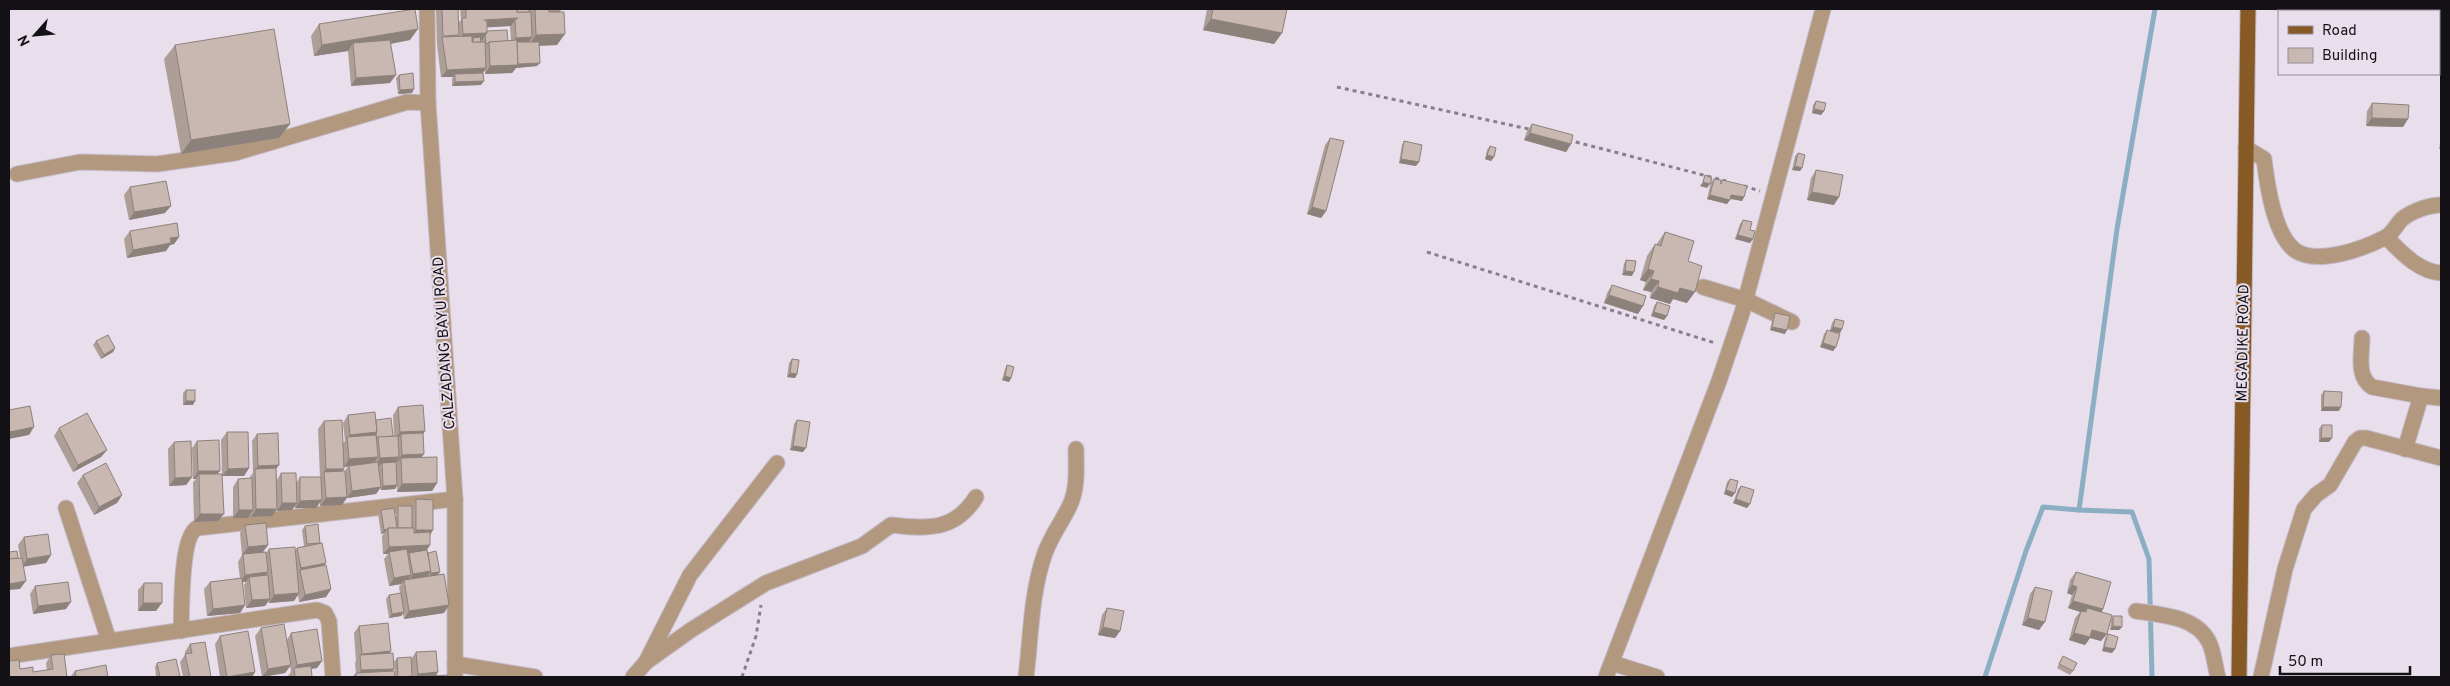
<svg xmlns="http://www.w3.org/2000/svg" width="2450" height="686" viewBox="0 0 2450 686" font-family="Overpass,sans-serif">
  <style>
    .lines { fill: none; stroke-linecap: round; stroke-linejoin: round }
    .stream { stroke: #8caec2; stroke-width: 5 }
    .minor-casing { stroke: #c2b9c5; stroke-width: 17 }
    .major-casing { stroke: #c2b9c5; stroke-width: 17 }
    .path { stroke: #86808a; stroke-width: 3; stroke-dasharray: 4 4; stroke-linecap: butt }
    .minor { stroke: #b2987e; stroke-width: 15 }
    .major { stroke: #875924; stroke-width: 15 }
    .wall { fill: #ad9e98; fill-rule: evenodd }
    .shaded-wall { fill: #8d817c }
    .building { fill: #c9b8b1; stroke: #8d817c }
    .labels { text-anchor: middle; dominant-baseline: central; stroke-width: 4; stroke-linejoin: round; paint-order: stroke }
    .street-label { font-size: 15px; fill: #141116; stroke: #e8deec }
  </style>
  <rect width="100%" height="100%" fill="#e8deec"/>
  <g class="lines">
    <!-- stream -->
    <g class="stream">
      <polyline points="1985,677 2026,551 2043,507 2079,510"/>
      <polyline points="2152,677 2149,559 2132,512 2079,510 2117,229 2155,9"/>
    </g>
    <defs>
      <g id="minor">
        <polyline points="427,9 428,103 455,499 455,677"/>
        <path d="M2246,148l18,11c3,25 10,77 32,92 22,14 67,-2 88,-13 8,-3 12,-13 18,-19 10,-8 27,-14 39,-14"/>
        <polyline points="17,174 80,162 157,164 235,153 407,102 428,103"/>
        <path d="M2386,237c16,16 32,34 55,36"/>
        <polyline points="1703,287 1746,300 1792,322"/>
        <path d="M2362,338c0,17 -6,38 10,49l49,9 -16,53"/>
        <polyline points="2421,396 2441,398"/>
        <polyline points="66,508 109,641"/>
        <path d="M2136,611c25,4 60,5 73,31 5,10 6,25 9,35"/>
        <path d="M181,631c1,-20 -1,-94 16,-103l258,-29"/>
        <polyline points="9,656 317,610 325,613 329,621 333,677"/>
        <path d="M646,662l45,-32 75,-47 96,-37 29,-21c36,4 64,6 85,-28"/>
        <polyline points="1612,663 1657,677"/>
        <polyline points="455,664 535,677"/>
        <polyline points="633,677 646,662 690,575 777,463"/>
        <path d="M1026,677c5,-41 5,-85 19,-124 6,-17 17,-31 25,-48 8,-17 6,-38 6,-56"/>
        <polyline points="1606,677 1719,381 1742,313 1823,9"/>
        <polyline points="2261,677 2285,569 2304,509 2316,495 2330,485 2355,442 2360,438 2366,438 2441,458"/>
      </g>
      <polyline id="major" points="2239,677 2248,9"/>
    </defs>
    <!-- minor casing -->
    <use href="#minor" class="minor-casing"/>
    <!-- major casing -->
    <use href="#major" class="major-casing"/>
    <!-- path -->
    <g class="path">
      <polyline points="1337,87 1533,130"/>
      <polyline points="1568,140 1726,181"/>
      <polyline points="1744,186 1760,191"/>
      <polyline points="1427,252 1715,343"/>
      <polyline points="742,677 756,636 761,605"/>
    </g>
    <!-- minor -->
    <use href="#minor" class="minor"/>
    <!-- major -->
    <use href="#major" class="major"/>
  </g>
  <!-- wall -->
  <g class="wall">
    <path d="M436,9h22v14l3,-3 -1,-11h100l-3,36 -18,1 -2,20 -21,2 -4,5 -27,1v-4l-2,3 -2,12 -29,1v-8l1,-1h-12l-4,-32v-1zM511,26l-1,1 1,14h-3l-21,-10v-4z"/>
    <polygon points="1207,9 1287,9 1282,33 1274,44 1203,30"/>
    <polygon points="319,24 410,40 391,44 390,83 351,86 348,51 314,56 311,36"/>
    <polygon points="175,45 290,124 279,138 181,154 164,59"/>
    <polygon points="399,75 412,93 398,94 396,78"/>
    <polygon points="1816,101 1824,111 1821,115 1812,113 1813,105"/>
    <polygon points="2372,103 2403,127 2366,126 2367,111"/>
    <polygon points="1532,124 1571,144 1566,152 1524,140 1527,131"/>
    <polygon points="1330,138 1326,211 1321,218 1307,214 1325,145"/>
    <polygon points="2441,138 2441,149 2439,149"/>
    <polygon points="1404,141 1416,166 1399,163 1402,145"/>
    <polygon points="1490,146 1494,157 1491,161 1485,159 1487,150"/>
    <polygon points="1798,153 1802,168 1800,171 1792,170 1795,156"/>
    <polygon points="1816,170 1834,205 1807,200 1811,178"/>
    <polygon points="1714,179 1721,182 1722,180 1744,197 1742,201 1730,199 1727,204 1707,199 1711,182"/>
    <polygon points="130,187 165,213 129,220 124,195"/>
    <polygon points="1743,220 1750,230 1750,243 1735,239 1740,224"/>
    <polygon points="130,231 179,237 174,244 170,245 166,251 127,258 124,239"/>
    <polygon points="1665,232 1688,261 1687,303 1673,299 1670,304 1650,298 1651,292 1643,290 1646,282 1640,280 1647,256 1655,244 1656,245"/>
    <polygon points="1626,260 1632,276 1622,275 1624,264"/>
    <polygon points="1612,285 1638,314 1604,303 1607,293"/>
    <polygon points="1657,302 1667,316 1664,320 1651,316 1654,306"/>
    <polygon points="1775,313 1785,334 1770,330 1773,317"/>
    <polygon points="1835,319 1842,329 1840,333 1833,332 1836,347 1833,351 1820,347 1824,334 1827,330 1830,331 1832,323"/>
    <polygon points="96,341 115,348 113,352 101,359 93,345"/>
    <polygon points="792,359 797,374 795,378 787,377 789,363"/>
    <polygon points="1007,365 1011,378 1009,382 1002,380 1005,369"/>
    <polygon points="186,390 193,405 183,405 183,393"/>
    <polygon points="2324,391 2339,411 2321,411 2321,395"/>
    <path d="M398,407l25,28 -2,22 16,26 -5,8 -35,1v-6l-2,3 -14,1 -1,-2 -4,6 -29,4 -5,7 -22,1v-4l-4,6h-21v-2l-3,4 -15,1v-2l-5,7 -21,1v-4l-3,5h-15v-31l5,-8h12v-2l3,-4 -1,-32 5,-7 22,31 -3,4 1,11 4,-7 16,9 3,-5h20l-2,-48 6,-8 19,22 2,-2 -2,-18 5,-8 28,5 17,16h1l-1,-21zM348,466l-3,5h-3l2,-2v-2z"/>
    <polygon points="797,420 803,452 790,450 794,424"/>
    <polygon points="2322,425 2329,442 2319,442 2319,429"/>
    <polygon points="59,428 107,450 101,457 73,472 54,436"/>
    <polygon points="227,432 249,468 244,476 222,476 218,521 194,522 193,482 196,479 193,479 192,448 197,441 217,474 222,474 221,440"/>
    <polygon points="174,442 192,477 186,485 169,486 168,449"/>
    <polygon points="83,475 122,495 117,503 94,515 77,483"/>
    <polygon points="1730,479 1732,497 1724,494 1727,482"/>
    <polygon points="1741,486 1750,504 1747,508 1733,503 1738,489"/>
    <polygon points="416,499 433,530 430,535 427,550 438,575 444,613 404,619 403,614 401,616 389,618 386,599 389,595 400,593 399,587 401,584 389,586 384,559 388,554 383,554 382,536 384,533 381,534 378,514 381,510 396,517 396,510 398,506 412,506"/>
    <polygon points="245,525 268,545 263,552 266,553 269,549 295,551 297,548 304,546 302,530 305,526 320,543 326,563 324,565 331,589 326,597 299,602 298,595 294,601 269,603 268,601 265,606 246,608 244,585 246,582 242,582 245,605 240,613 207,616 204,589 210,582 240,579 238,562 242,555 240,533"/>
    <polygon points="24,537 51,555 46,563 23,566 20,589 18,558 20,558 18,545"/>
    <polygon points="2076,572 2103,609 2102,612 2111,620 2113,616 2122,627 2119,630 2110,630 2111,620 2107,634 2101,641 2090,638 2085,645 2069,640 2075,618 2080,612 2068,608 2072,595 2067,593 2070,580"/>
    <polygon points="144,583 156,611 138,611 138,590"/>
    <polygon points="35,586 66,609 33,614 30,594"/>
    <polygon points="2035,587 2039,630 2022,625 2030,594"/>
    <polygon points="1107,608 1120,631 1115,638 1098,635 1102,615"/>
    <polygon points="359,626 391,651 389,653 394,669 392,671 395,677 352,677 356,673 355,663 356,661 354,633"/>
    <polygon points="261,628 287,640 291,633 322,661 317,668 311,669 312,677 288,677 288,676 291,672 290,666 285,673 262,677 255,636"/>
    <polygon points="2108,634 2115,649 2112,653 2102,651 2105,638"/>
    <polygon points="220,636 255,672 252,677 220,677 215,644"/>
    <polygon points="190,644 211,677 183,677 180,662 185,655 185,652"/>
    <polygon points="416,652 438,672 436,675 448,677 412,677 412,671 411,677 395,677 394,662 397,658 411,659"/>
    <polygon points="64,654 67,677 9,677 9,661 19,660 20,669 33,667 33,672 47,670 46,663 51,655"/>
    <polygon points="2063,656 2073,671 2070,675 2057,668"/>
    <polygon points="157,663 180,676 179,677 156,677 155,667"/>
    <polygon points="75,671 108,677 70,677"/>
  </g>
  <!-- shaded-wall -->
  <g class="shaded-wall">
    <polygon points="529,15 515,20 511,26 479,28 484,20"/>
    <polygon points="1211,19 1282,33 1274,44 1203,30"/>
    <polygon points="418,29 410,40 354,50 353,43 348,51 314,56 322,45"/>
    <polygon points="487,33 482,40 457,42 463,34"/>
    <polygon points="565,34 557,45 528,46 536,35"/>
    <polygon points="532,37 527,45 511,46 516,38"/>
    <polygon points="540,63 537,66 516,68 512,73 485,74 490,66"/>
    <polygon points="486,68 481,76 455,74 453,77 441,77 447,70"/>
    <polygon points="396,75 390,83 351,86 356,78"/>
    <polygon points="484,81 481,85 452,86 455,82"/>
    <polygon points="414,89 412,93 398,94 400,90"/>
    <polygon points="1814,109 1824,111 1821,115 1812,113"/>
    <polygon points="2372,118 2408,119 2403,127 2366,126"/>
    <polygon points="290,124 279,138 181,154 191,140"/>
    <polygon points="1530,133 1571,144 1566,152 1524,140"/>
    <polygon points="1487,155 1494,157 1491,161 1485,159"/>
    <polygon points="1401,159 1419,162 1416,166 1399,163"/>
    <polygon points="1795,166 1802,168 1800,171 1792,170"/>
    <polygon points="1703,182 1710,184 1707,188 1700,186"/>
    <polygon points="1812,192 1839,197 1834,205 1807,200"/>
    <polygon points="1710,195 1730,200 1727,204 1707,199"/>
    <polygon points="1731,195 1744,197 1742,201 1728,198"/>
    <polygon points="171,206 165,213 129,220 134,212"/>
    <polygon points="1312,207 1326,211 1321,218 1307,214"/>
    <polygon points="1738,235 1753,239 1750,243 1735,239"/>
    <polygon points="179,237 174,244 170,245 166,251 127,258 133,250 170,238"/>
    <polygon points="1648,269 1654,271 1646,282 1640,280"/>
    <polygon points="1625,271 1634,272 1632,276 1622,275"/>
    <polygon points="1651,279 1659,281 1651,292 1643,290"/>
    <polygon points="1658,287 1680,288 1695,292 1687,303 1673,299 1670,304 1650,298"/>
    <polygon points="1609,295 1643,306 1638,314 1604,303"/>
    <polygon points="1654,312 1667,316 1664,320 1651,316"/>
    <polygon points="1772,327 1787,330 1785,334 1770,330"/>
    <polygon points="1833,327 1842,329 1840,333 1830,331"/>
    <polygon points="1823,343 1836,347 1833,351 1820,347"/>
    <polygon points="115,348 113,352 101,359 104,355"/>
    <polygon points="790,373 797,374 795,378 787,377"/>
    <polygon points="1005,376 1011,378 1009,382 1002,380"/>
    <polygon points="186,401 195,401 193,405 183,405"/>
    <polygon points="2323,407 2341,407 2339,411 2321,411"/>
    <polygon points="34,427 29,435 9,439 9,432"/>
    <polygon points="425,431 420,439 401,434 397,440 394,440 400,432"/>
    <polygon points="377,432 372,440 347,439 350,435"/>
    <polygon points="2321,438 2332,438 2329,442 2319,442"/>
    <polygon points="793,446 806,448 803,452 790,450"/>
    <polygon points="107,450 101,457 73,472 78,465"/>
    <polygon points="424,454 418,462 401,458 398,462 396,462 402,455"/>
    <polygon points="378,457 373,464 344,467 349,459"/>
    <polygon points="399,457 394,464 382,463 380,465 375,466 380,458"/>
    <polygon points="279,465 273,473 255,470 258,466"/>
    <polygon points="249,468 244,476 222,476 228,469"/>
    <polygon points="326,469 344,469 338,476 324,472 320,477"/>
    <polygon points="198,471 220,471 214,478 199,474 196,479 193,479"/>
    <polygon points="192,477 186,485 169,486 175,478"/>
    <polygon points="437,483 432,491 397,492 402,484"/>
    <polygon points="397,485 395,489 381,490 383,486"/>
    <polygon points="381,487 376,494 347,498 352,491"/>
    <polygon points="1726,490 1735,493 1732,497 1724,494"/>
    <polygon points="122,495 117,503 94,515 99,507"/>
    <polygon points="347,497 342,505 320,506 326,498"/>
    <polygon points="1736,499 1750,504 1747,508 1733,503"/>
    <polygon points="322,500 316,508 295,508 300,501"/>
    <polygon points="282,503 297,503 292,510 277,511"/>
    <polygon points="256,509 277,509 272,516 251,517"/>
    <polygon points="239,510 253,510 248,518 233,518"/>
    <polygon points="200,514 224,514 218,521 194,522"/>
    <polygon points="384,530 387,530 384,533 381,534"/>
    <polygon points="416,530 433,530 428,538 411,538"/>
    <polygon points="268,545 262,553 242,555 248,547"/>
    <polygon points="430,545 425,553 390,554 389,552 388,554 383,554 389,547"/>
    <polygon points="51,555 46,563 22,567 27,559"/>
    <polygon points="326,563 320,570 300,570 296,575 301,568"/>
    <polygon points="431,571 426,578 408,582 413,574"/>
    <polygon points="268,572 263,580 249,577 246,582 240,582 245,575"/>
    <polygon points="440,572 437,576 429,577 431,573"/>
    <polygon points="411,575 406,583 404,580 401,584 389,586 394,578"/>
    <polygon points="26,581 20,589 9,590 9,584"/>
    <polygon points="2072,585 2077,587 2072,595 2067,593"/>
    <polygon points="331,589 326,597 299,602 305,595"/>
    <polygon points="299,593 294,601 269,603 274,595"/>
    <polygon points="270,599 265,606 246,608 252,600"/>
    <polygon points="2073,601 2103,609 2098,617 2086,612 2087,608 2084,613 2068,608"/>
    <polygon points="71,602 66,609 33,614 38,606"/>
    <polygon points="143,603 162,603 156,611 138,611"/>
    <polygon points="245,605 240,613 207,616 213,609"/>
    <polygon points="449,605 444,613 404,619 409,611"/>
    <polygon points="404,612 401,616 389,618 392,614"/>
    <polygon points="2028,618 2045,622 2039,630 2022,625"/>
    <polygon points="2113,626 2122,627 2119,630 2110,630"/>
    <polygon points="1103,627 1120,631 1115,638 1098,635"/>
    <polygon points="2092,630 2107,634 2101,641 2090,638 2085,645 2069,640 2074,633"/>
    <polygon points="2104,647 2115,649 2112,653 2102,651"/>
    <polygon points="391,651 386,659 360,656 362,654"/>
    <polygon points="322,661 317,668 294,672 294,669 297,665"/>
    <polygon points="291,665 285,673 262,677 268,669"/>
    <polygon points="394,669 388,676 357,677 361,670"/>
    <polygon points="255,672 252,677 227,677"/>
    <polygon points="438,672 435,677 416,677 418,674"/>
  </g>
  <!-- building -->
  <g class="building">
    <polygon points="415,9 418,29 322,45 319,24"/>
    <polygon points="442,9 458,9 459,35 443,36"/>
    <polygon points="466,9 517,9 517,12 531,12 532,37 516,38 515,20 518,18 484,20 487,21 487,33 463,34 462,18 466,18"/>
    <rect x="517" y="9" width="12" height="3"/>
    <polygon points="535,9 549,9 549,12 564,12 565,34 536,35"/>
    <rect x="549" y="9" width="11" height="2"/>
    <polygon points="1213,9 1287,9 1282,33 1211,19"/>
    <polygon points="274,29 290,124 191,140 175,45"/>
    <polygon points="507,30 508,41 489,42 487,44 486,44 485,35 487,33 487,31"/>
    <polygon points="472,36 472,42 485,42 486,68 447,70 442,37"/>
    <polygon points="480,37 481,42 473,42 473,38"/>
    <polygon points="390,40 396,75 356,78 353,43"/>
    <polygon points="517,40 518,65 490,66 489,42"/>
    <polygon points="517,42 539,42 540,63 518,64"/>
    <polygon points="413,73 414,89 400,90 399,75"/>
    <polygon points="483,73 484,81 455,82 455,74"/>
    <polygon points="1816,101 1826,103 1824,111 1814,109"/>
    <polygon points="2372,103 2409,105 2408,119 2372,118"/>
    <polygon points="1532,124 1573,135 1571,144 1530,133"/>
    <polygon points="1330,138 1344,141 1326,211 1312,207"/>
    <polygon points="1404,141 1422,145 1419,162 1401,159"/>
    <polygon points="1490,146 1496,148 1494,157 1487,155"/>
    <polygon points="1798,153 1805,155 1802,168 1795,166"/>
    <polygon points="1816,170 1843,175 1839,197 1812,192"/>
    <polygon points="1705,175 1712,178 1710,184 1703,182"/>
    <polygon points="1714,179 1721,180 1721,184 1722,180 1747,186 1744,197 1731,195 1730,200 1710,195"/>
    <polygon points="166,181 171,206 134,212 130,187"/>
    <polygon points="1743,220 1752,222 1750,230 1755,231 1753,239 1738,235"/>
    <polygon points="177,223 179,237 170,238 171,243 133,250 130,231"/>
    <polygon points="1665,232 1694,241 1688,261 1702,266 1695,292 1680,288 1678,293 1658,287 1659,281 1651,279 1654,271 1648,269 1655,244 1661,246"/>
    <polygon points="1626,260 1636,261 1634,272 1625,271"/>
    <polygon points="1612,285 1646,296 1643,306 1609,295"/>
    <polygon points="1657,302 1670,306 1667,316 1654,312"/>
    <polygon points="1775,313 1790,316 1787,330 1772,327"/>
    <polygon points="1835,319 1844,321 1842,329 1833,327"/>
    <polygon points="1827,330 1840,334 1836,347 1823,343"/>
    <polygon points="108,335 115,348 104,355 96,341"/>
    <polygon points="792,359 799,360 797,374 790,373"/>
    <polygon points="1007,365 1014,367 1011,378 1005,376"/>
    <rect x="186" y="390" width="9" height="11"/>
    <polygon points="2324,391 2342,392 2341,407 2323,407"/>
    <polygon points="423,405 425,431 400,432 398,407"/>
    <polygon points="30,406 34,427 9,432 9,410"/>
    <polygon points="375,412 377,432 350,435 348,415"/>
    <polygon points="87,413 107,450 78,465 59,428"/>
    <polygon points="391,418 393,436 377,438 376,434 377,432 376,420"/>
    <polygon points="342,420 344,469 326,469 324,421"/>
    <polygon points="797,420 810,422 806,448 793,446"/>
    <polygon points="2322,425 2332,425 2332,438 2321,438"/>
    <polygon points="227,432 248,432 249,468 228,469"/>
    <polygon points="278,433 279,465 258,466 257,434"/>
    <polygon points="423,433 424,454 402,455 401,434"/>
    <polygon points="376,435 378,457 349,459 347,437"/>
    <polygon points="398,436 399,457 380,458 378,437"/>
    <polygon points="219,440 220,471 198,471 197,441"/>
    <polygon points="191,441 192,477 175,478 174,442"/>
    <polygon points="437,457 437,483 402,484 401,458"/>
    <polygon points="378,462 381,487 352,491 349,466"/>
    <polygon points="396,462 397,485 383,486 382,463"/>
    <polygon points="106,463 122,495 99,507 83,475"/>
    <polygon points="276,468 277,509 256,509 255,469"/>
    <polygon points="345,471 347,497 326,498 324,472"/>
    <polygon points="281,473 296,473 297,503 282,503"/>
    <polygon points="199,474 222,474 224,514 200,514"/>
    <polygon points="300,477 321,477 322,500 300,501"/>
    <polygon points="252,478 253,510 239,510 238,479"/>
    <polygon points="1730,479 1738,481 1735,493 1726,490"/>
    <polygon points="1741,486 1754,490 1750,504 1736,499"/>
    <polygon points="416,499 433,500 433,530 416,530"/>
    <rect x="398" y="506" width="14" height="22"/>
    <polygon points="394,508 397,528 388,528 388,529 384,530 381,510"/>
    <polygon points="266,523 268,545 248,547 245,525"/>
    <polygon points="318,524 320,543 307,544 305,526"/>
    <polygon points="388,528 414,528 414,533 430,532 430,545 389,547"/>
    <polygon points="48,534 51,555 27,559 24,537"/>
    <polygon points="322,543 326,563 301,568 297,548"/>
    <polygon points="295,547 299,593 274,595 269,549"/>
    <polygon points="407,549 411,575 394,578 389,552"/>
    <polygon points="427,550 431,571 413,574 409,553"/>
    <polygon points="17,551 18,558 9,559 9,552"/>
    <polygon points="436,551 440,572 431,573 428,553"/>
    <polygon points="266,552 268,572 245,575 243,554"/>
    <polygon points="22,558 26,581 9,584 9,559"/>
    <polygon points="326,565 331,589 305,595 300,570"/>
    <polygon points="2076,572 2111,582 2103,609 2073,601 2077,587 2072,585"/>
    <polygon points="444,574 449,605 409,611 404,580"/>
    <polygon points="268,575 270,599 252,600 249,577"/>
    <polygon points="242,578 245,605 213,609 210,582"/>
    <polygon points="68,582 71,602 38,606 35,586"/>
    <polygon points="144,583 162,583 162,603 143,603"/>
    <polygon points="2035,587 2052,591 2045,622 2028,618"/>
    <polygon points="401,593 404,612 392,614 389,595"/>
    <polygon points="1107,608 1124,611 1120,631 1103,627"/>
    <polygon points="2087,608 2112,615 2107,634 2092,630 2090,637 2074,633 2081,611 2086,612"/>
    <polygon points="2113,616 2122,616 2122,627 2113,626"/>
    <polygon points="388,623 391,651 362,654 359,626"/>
    <polygon points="284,624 291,665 268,669 261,628"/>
    <polygon points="317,629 322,661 297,665 291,633"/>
    <polygon points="248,631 255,672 227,677 220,636"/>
    <polygon points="2108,634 2118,637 2115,649 2104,647"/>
    <polygon points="205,642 211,677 190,677 185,654 192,653 190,644"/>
    <polygon points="436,651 438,672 418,674 416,652"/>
    <polygon points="393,653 394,669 361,670 360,655"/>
    <polygon points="64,654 67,677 9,677 9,661 19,660 20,669 33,667 33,672 53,669 51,655"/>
    <polygon points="2063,656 2077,663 2073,671 2059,664"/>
    <polygon points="411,657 412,676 398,677 397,658"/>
    <polygon points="176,659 180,676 173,677 160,677 157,663"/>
    <polygon points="106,665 108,677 76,677 75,671"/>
    <polygon points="311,666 312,677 295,677 294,668"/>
    <polygon points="394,671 395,677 356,677 356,673"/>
    <polygon points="448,675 448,677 418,677"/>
  </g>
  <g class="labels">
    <!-- street labels -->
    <g class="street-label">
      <text transform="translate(445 343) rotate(-94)">CALZADANG BAYU ROAD</text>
      <text transform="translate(2244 343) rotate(-89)">MEGADIKE ROAD</text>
    </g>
  </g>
  <!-- border -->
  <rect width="2450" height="686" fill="none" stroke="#141116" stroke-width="20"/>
  <!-- legend -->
  <rect x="2278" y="10" width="162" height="65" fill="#e8deec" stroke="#938c96"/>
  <rect x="2288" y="26" width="25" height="8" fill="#875924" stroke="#938c96"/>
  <text x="2322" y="35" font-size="15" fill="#141116">Road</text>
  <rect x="2288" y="48" width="25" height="15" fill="#c9b8b1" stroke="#938c96"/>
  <text x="2322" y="60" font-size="15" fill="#141116">Building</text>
  <!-- north arrow -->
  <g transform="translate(35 35) rotate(243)" stroke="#e8deec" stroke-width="4" paint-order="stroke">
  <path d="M0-4L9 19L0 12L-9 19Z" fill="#141116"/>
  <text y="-8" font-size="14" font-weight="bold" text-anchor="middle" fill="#141116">N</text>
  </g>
  <!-- scale -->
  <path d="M2280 666v8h130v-8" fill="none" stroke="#141116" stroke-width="2.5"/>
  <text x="2288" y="666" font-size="15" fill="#141116" stroke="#e8deec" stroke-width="4" paint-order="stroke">50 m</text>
</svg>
